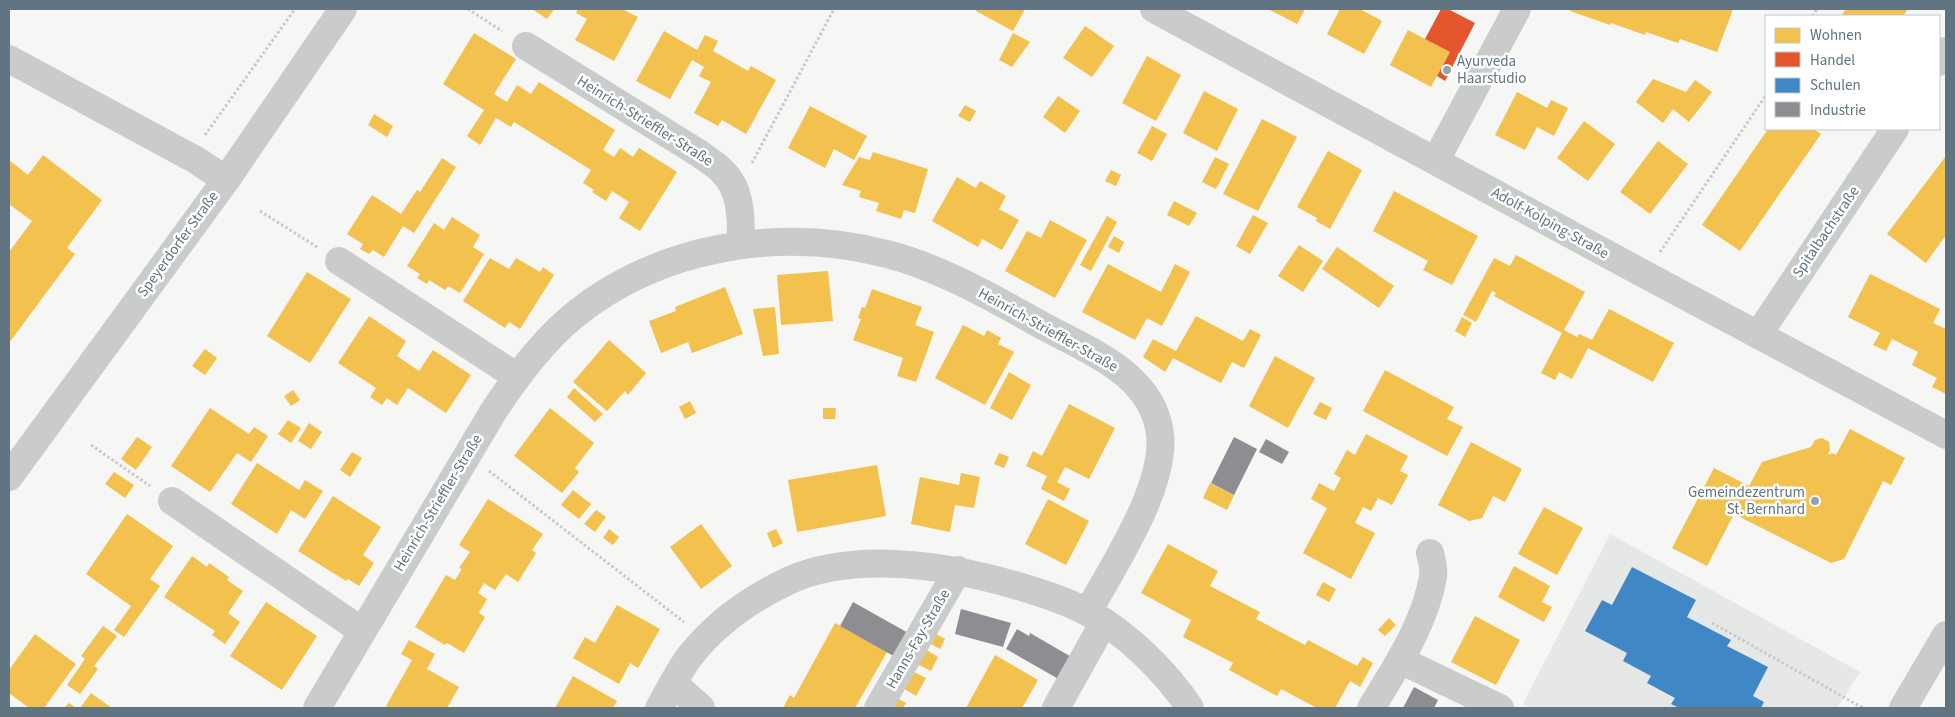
<svg xmlns="http://www.w3.org/2000/svg" width="1955" height="717" viewBox="0 0 1955 717" font-family="'Source Sans 3',sans-serif">
  <style>
    .built { fill: #e5e8e7 }
    .homes { fill: #f2c14e }
    .shops { fill: #e4572e }
    .schools { fill: #3f88c5 }
    .industry { fill: #8d8d92 }
    .lines { fill: none; stroke-linecap: round; stroke-linejoin: round }
    .path { stroke: #c8c9ca; stroke-width: 3; stroke-dasharray: 2.5 2.5; stroke-linecap: butt }
    .minor { stroke: #cacccc; stroke-width: 28 }
    .poi-dot { fill: #94a2a9; stroke: #fff; stroke-width: 2 }
    .labels { text-anchor: middle; dominant-baseline: central; stroke-width: 5; stroke-linejoin: round; paint-order: stroke }
    .poi-label { font-size: 15px; fill: #607581; stroke: #fff; text-anchor: start }
    .street-label { font-size: 15px; fill: #607581; stroke: #fff }
  </style>
  <rect width="100%" height="100%" fill="#f6f6f4"/>
  <!-- built -->
  <polygon class="built" points="1610,534 1860,672 1837,708 1531,708 1523,704"/>
  <!-- homes -->
  <g class="homes">
    <polygon points="532,9 554,9 547,19"/>
    <polygon points="578,9 622,9 638,17 614,61 575,40 587,19 576,13"/>
    <polygon points="977,9 1025,9 1013,31 976,11"/>
    <polygon points="1268,9 1305,9 1297,24"/>
    <polygon points="1340,9 1360,9 1382,21 1364,54 1327,34"/>
    <polygon points="1570,9 1733,9 1717,52 1680,39 1678,43 1646,32 1645,35 1611,23 1610,25 1570,11"/>
    <polygon points="1846,9 1908,9 1903,16 1841,16"/>
    <polygon points="1085,26 1114,46 1092,77 1063,58"/>
    <polygon points="1408,30 1450,52 1431,87 1390,65"/>
    <polygon points="664,31 697,50 705,35 718,41 713,51 748,71 751,66 776,80 746,134 722,120 718,126 694,113 711,82 699,76 704,67 692,60 670,99 636,81"/>
    <polygon points="474,33 516,59 494,94 507,102 517,85 531,94 539,82 615,130 603,150 614,157 620,148 633,157 639,148 677,172 640,231 619,218 629,202 612,191 606,201 592,192 594,190 583,183 591,170 514,122 511,127 496,118 480,145 467,136 484,110 443,84"/>
    <polygon points="1013,33 1030,42 1012,67 999,60"/>
    <polygon points="1147,56 1181,75 1156,121 1122,103"/>
    <polygon points="1653,79 1686,92 1695,80 1712,92 1689,122 1673,109 1663,123 1636,102"/>
    <polygon points="1204,91 1238,109 1217,151 1183,133"/>
    <polygon points="1517,92 1547,108 1551,100 1568,108 1554,136 1537,127 1525,150 1495,135"/>
    <polygon points="1058,96 1080,111 1065,133 1043,117"/>
    <polygon points="965,105 976,111 970,122 958,116"/>
    <polygon points="810,106 867,136 854,160 834,149 825,168 788,148"/>
    <polygon points="374,114 393,126 387,137 368,125"/>
    <polygon points="1262,119 1297,137 1258,211 1223,194"/>
    <polygon points="1584,121 1615,144 1588,181 1557,158"/>
    <polygon points="1152,126 1167,134 1152,161 1137,153"/>
    <polygon points="1768,129 1814,129 1821,134 1740,251 1702,225"/>
    <polygon points="1658,141 1688,164 1650,214 1620,192"/>
    <polygon points="1328,151 1362,170 1330,229 1316,221 1317,218 1297,207"/>
    <polygon points="873,152 928,169 915,213 904,210 901,219 876,211 879,203 859,197 861,191 842,185 859,157 870,160"/>
    <polygon points="43,155 102,200 67,248 75,254 9,343 9,252 32,221 9,204 9,160 28,175"/>
    <polygon points="1946,156 1946,235 1926,263 1887,234"/>
    <polygon points="1215,157 1229,164 1216,189 1202,182"/>
    <polygon points="442,158 456,167 414,233 403,226 384,257 373,250 369,254 360,249 363,244 347,234 372,195 401,214 417,190 420,192"/>
    <polygon points="1111,170 1121,175 1116,186 1105,181"/>
    <polygon points="957,177 976,188 980,181 1006,196 999,209 1019,220 1002,250 982,239 978,247 932,221"/>
    <polygon points="1394,191 1478,236 1452,285 1423,270 1428,261 1373,231"/>
    <polygon points="1174,201 1197,213 1189,226 1167,215"/>
    <polygon points="1253,215 1268,223 1250,254 1236,246"/>
    <polygon points="1107,216 1117,222 1091,271 1080,265"/>
    <polygon points="452,217 480,235 473,247 484,254 460,293 448,286 445,290 429,280 427,284 417,278 420,274 407,266 434,223 444,230"/>
    <polygon points="1050,220 1087,240 1055,298 1005,271 1027,231 1041,238"/>
    <polygon points="1114,236 1124,242 1119,253 1108,247"/>
    <polygon points="1299,245 1323,261 1303,292 1278,276"/>
    <polygon points="1337,247 1394,286 1379,308 1322,269"/>
    <polygon points="1516,255 1585,292 1564,330 1577,337 1579,334 1592,340 1609,309 1674,343 1653,382 1588,348 1572,379 1559,372 1555,380 1541,373 1562,333 1494,296 1496,293 1492,291 1476,322 1463,315 1494,258 1510,266"/>
    <polygon points="490,258 509,269 516,258 540,272 543,267 554,275 520,329 509,322 505,328 463,301"/>
    <polygon points="1108,264 1161,292 1175,264 1190,272 1162,326 1147,318 1135,340 1082,312"/>
    <polygon points="828,271 833,321 781,325 777,275"/>
    <polygon points="307,272 351,299 310,363 267,336"/>
    <polygon points="1870,274 1940,309 1933,323 1946,329 1946,394 1932,387 1937,378 1912,365 1918,352 1892,339 1886,351 1873,345 1880,333 1848,317"/>
    <polygon points="725,287 743,334 692,353 688,342 661,353 649,321 676,311 675,307"/>
    <polygon points="872,289 922,307 915,325 934,332 916,382 897,376 903,358 853,340 861,319 858,318 862,307 865,308"/>
    <polygon points="775,307 779,354 763,356 753,309"/>
    <polygon points="369,316 406,341 397,356 419,371 433,350 471,375 446,413 408,388 397,405 387,398 382,405 370,397 376,388 338,363"/>
    <polygon points="1196,316 1243,341 1250,329 1261,335 1244,368 1232,362 1221,383 1173,358 1165,372 1143,357 1153,339 1176,351"/>
    <polygon points="1462,317 1472,323 1465,337 1455,331"/>
    <polygon points="963,325 984,336 987,330 1001,338 998,344 1014,352 985,405 935,378"/>
    <polygon points="609,340 646,373 628,395 625,391 607,411 573,382"/>
    <polygon points="205,349 217,358 205,375 192,366"/>
    <polygon points="1275,356 1315,378 1288,428 1249,406"/>
    <polygon points="1385,370 1454,407 1447,419 1463,427 1447,456 1363,411"/>
    <polygon points="1009,372 1031,385 1012,420 990,408"/>
    <polygon points="574,388 603,414 595,422 567,397"/>
    <polygon points="293,390 300,400 291,406 284,396"/>
    <polygon points="690,401 696,413 685,419 679,407"/>
    <polygon points="1320,402 1332,408 1326,420 1313,414"/>
    <polygon points="1069,404 1115,428 1089,479 1065,467 1057,482 1070,489 1064,501 1041,489 1047,476 1026,466 1033,451 1042,456"/>
    <polygon points="210,408 249,434 254,427 268,436 251,462 237,453 210,492 171,466"/>
    <polygon points="550,408 594,443 575,468 579,472 562,493 514,456"/>
    <polygon points="823,408 836,408 835,419 823,419"/>
    <polygon points="288,420 301,428 291,443 278,434"/>
    <polygon points="309,423 322,432 311,449 298,441"/>
    <polygon points="1850,429 1905,458 1891,485 1883,481 1844,559 1831,563 1734,514 1707,566 1672,548 1714,468 1749,486 1762,462 1811,447 1815,440 1822,438 1829,442 1830,449 1828,455 1832,453 1836,455"/>
    <polygon points="1366,434 1408,456 1400,471 1408,475 1392,505 1378,498 1371,511 1363,507 1355,523 1375,533 1351,579 1303,553 1327,508 1311,499 1319,483 1334,491 1341,478 1334,474 1347,450 1355,455"/>
    <polygon points="137,437 152,447 136,470 121,459"/>
    <polygon points="1471,442 1522,469 1505,502 1493,496 1482,518 1469,521 1438,505"/>
    <polygon points="352,452 362,458 350,477 340,470"/>
    <polygon points="999,453 1009,457 1004,468 994,464"/>
    <polygon points="257,463 299,490 305,480 323,491 305,519 291,510 277,534 231,504"/>
    <polygon points="877,465 886,516 797,532 788,480"/>
    <polygon points="114,472 134,485 125,498 105,484"/>
    <polygon points="961,473 980,477 974,508 955,505 950,532 911,524 920,477 959,485"/>
    <polygon points="1210,483 1234,495 1227,510 1203,498"/>
    <polygon points="573,490 591,504 579,519 561,505"/>
    <polygon points="333,496 381,527 363,555 374,563 359,586 348,579 346,581 298,551"/>
    <polygon points="488,499 543,534 532,550 536,553 518,582 506,574 495,590 484,583 478,593 487,599 479,613 485,617 464,653 447,643 445,645 415,627 446,575 455,580 462,569 459,568 470,552 459,545"/>
    <polygon points="1048,499 1089,521 1066,565 1025,544"/>
    <polygon points="1544,507 1583,528 1557,575 1518,554"/>
    <polygon points="596,510 606,517 595,532 584,524"/>
    <polygon points="127,514 173,546 150,579 160,586 124,637 114,630 131,606 86,574"/>
    <polygon points="701,524 732,566 701,589 670,547"/>
    <polygon points="609,529 619,537 613,545 603,538"/>
    <polygon points="776,529 783,543 773,548 767,533"/>
    <polygon points="1168,544 1218,571 1210,586 1260,612 1256,619 1305,645 1308,640 1357,666 1363,657 1373,663 1360,687 1350,681 1335,708 1317,708 1281,689 1277,696 1229,670 1233,663 1183,637 1191,620 1141,593"/>
    <polygon points="192,556 207,567 209,563 229,577 227,580 243,591 228,613 240,622 225,644 212,635 215,631 164,597"/>
    <polygon points="1514,566 1550,586 1542,602 1552,607 1544,622 1498,597"/>
    <polygon points="1323,582 1336,589 1329,602 1316,595"/>
    <polygon points="266,602 317,636 282,690 230,656"/>
    <polygon points="617,605 660,629 638,668 630,663 619,684 573,658 585,637 595,643"/>
    <polygon points="1475,616 1520,640 1496,685 1451,662"/>
    <polygon points="1389,618 1396,625 1385,636 1378,630"/>
    <polygon points="835,623 887,652 855,708 783,708 790,695 794,698"/>
    <polygon points="103,626 117,636 94,666 98,669 80,694 67,685 85,659 81,656"/>
    <polygon points="35,634 76,664 44,708 29,708 9,693 9,670"/>
    <polygon points="936,634 945,639 940,649 931,644"/>
    <polygon points="409,640 435,654 427,669 459,687 447,708 385,708 412,660 401,654"/>
    <polygon points="925,649 938,657 931,671 917,664"/>
    <polygon points="995,655 1038,680 1022,708 966,708"/>
    <polygon points="912,671 926,678 916,696 903,688"/>
    <polygon points="573,676 617,701 613,708 555,708"/>
    <polygon points="91,693 112,708 80,708"/>
    <polygon points="897,698 906,703 903,708 891,708"/>
    <polygon points="69,703 76,708 64,708"/>
  </g>
  <!-- shops -->
  <polygon class="shops" points="1441,9 1448,9 1475,23 1445,81 1437,76 1450,52 1425,39"/>
  <!-- schools -->
  <polygon class="schools" points="1632,567 1696,600 1687,617 1731,640 1727,646 1768,667 1753,696 1764,702 1761,708 1679,708 1671,704 1675,698 1647,683 1651,676 1623,661 1627,653 1585,631 1602,600 1612,605"/>
  <!-- industry -->
  <g class="industry">
    <polygon points="1234,437 1257,449 1234,495 1211,483"/>
    <polygon points="1266,439 1289,452 1282,464 1259,452"/>
    <polygon points="853,602 910,634 897,658 840,626"/>
    <polygon points="961,609 1011,623 1003,647 955,634"/>
    <polygon points="1017,629 1029,636 1030,633 1075,659 1062,681 1006,649"/>
    <polygon points="1414,687 1438,700 1434,708 1403,708"/>
  </g>
  <g class="lines">
    <!-- path -->
    <g class="path">
      <polyline points="468,9 502,31"/>
      <polyline points="1812,16 1817,9"/>
      <polyline points="205,135 295,9"/>
      <polyline points="752,163 834,9"/>
      <polyline points="260,211 317,247"/>
      <polyline points="1660,252 1766,95"/>
      <polyline points="91,445 150,486"/>
      <polyline points="489,471 684,622"/>
      <polyline points="1712,623 1863,708"/>
    </g>
    <!-- minor -->
    <g class="minor">
      <polyline points="1154,9 1644,274 1946,435"/>
      <path d="M526,46l174,108c7,6 16,10 22,17 20,19 19,48 19,74"/>
      <polyline points="9,59 196,160 226,180"/>
      <polyline points="1939,62 1946,51"/>
      <polyline points="1436,160 1517,9"/>
      <polyline points="339,261 516,376"/>
      <polyline points="1758,335 1895,129"/>
      <polyline points="9,477 226,180 343,9"/>
      <polyline points="172,501 362,631"/>
      <polyline points="1400,660 1500,708"/>
      <polyline points="673,683 701,708"/>
      <path d="M317,708l176,-296c22,-34 47,-68 79,-95 86,-71 208,-91 315,-63 55,14 109,46 158,73 46,25 108,48 115,107 6,53 -47,132 -72,178"/>
      <path d="M659,708c10,-17 19,-36 31,-52 26,-33 60,-57 98,-75 68,-31 162,-15 230,5 24,7 49,15 71,27 38,20 78,60 101,95"/>
      <polyline points="878,708 958,570"/>
      <polyline points="1056,708 1104,622"/>
      <path d="M1371,708c24,-39 55,-86 62,-132 1,-8 -1,-16 -3,-23"/>
      <polyline points="1903,708 1946,635"/>
    </g>
  </g>
  <!-- markers -->
  <g class="poi-dot">
    <circle cx="1447" cy="70" r="5"/>
    <circle cx="1815" cy="501" r="5"/>
  </g>
  <g class="labels">
    <!-- poi labels -->
    <g class="poi-label">
      <text x="1457" y="61">Ayurveda<tspan x="1457" dy="17">Haarstudio</tspan></text>
      <text x="1805" y="492" text-anchor="end">Gemeindezentrum<tspan x="1805" dy="17">St. Bernhard</tspan></text>
    </g>
    <!-- street labels -->
    <g class="street-label">
      <text transform="translate(645 121) rotate(32)">Heinrich-Strieffler-Straße</text>
      <text transform="translate(1550 223) rotate(29)">Adolf-Kolping-Straße</text>
      <text transform="translate(1826 232) rotate(-56)">Spitalbachstraße</text>
      <text transform="translate(178 244) rotate(-54)">Speyerdorfer Straße</text>
      <text transform="translate(1048 330) rotate(29)">Heinrich-Strieffler-Straße</text>
      <text transform="translate(438 503) rotate(-59)">Heinrich-Strieffler-Straße</text>
      <text transform="translate(918 639) rotate(-60)">Hanns-Fay-Straße</text>
    </g>
  </g>
  <!-- border -->
  <rect width="1955" height="717" fill="none" stroke="#607581" stroke-width="20"/>
  <!-- legend -->
  <rect x="1765" y="15" width="175" height="115" fill="#ffffff" stroke="#bfc8cd"/>
  <rect x="1775" y="28" width="25" height="15" fill="#f2c14e" stroke="#bfc8cd"/>
  <text x="1810" y="40" font-size="15" fill="#607581">Wohnen</text>
  <rect x="1775" y="52" width="25" height="15" fill="#e4572e" stroke="#bfc8cd"/>
  <text x="1810" y="65" font-size="15" fill="#607581">Handel</text>
  <rect x="1775" y="78" width="25" height="15" fill="#3f88c5" stroke="#bfc8cd"/>
  <text x="1810" y="90" font-size="15" fill="#607581">Schulen</text>
  <rect x="1775" y="102" width="25" height="15" fill="#8d8d92" stroke="#bfc8cd"/>
  <text x="1810" y="115" font-size="15" fill="#607581">Industrie</text>
</svg>
